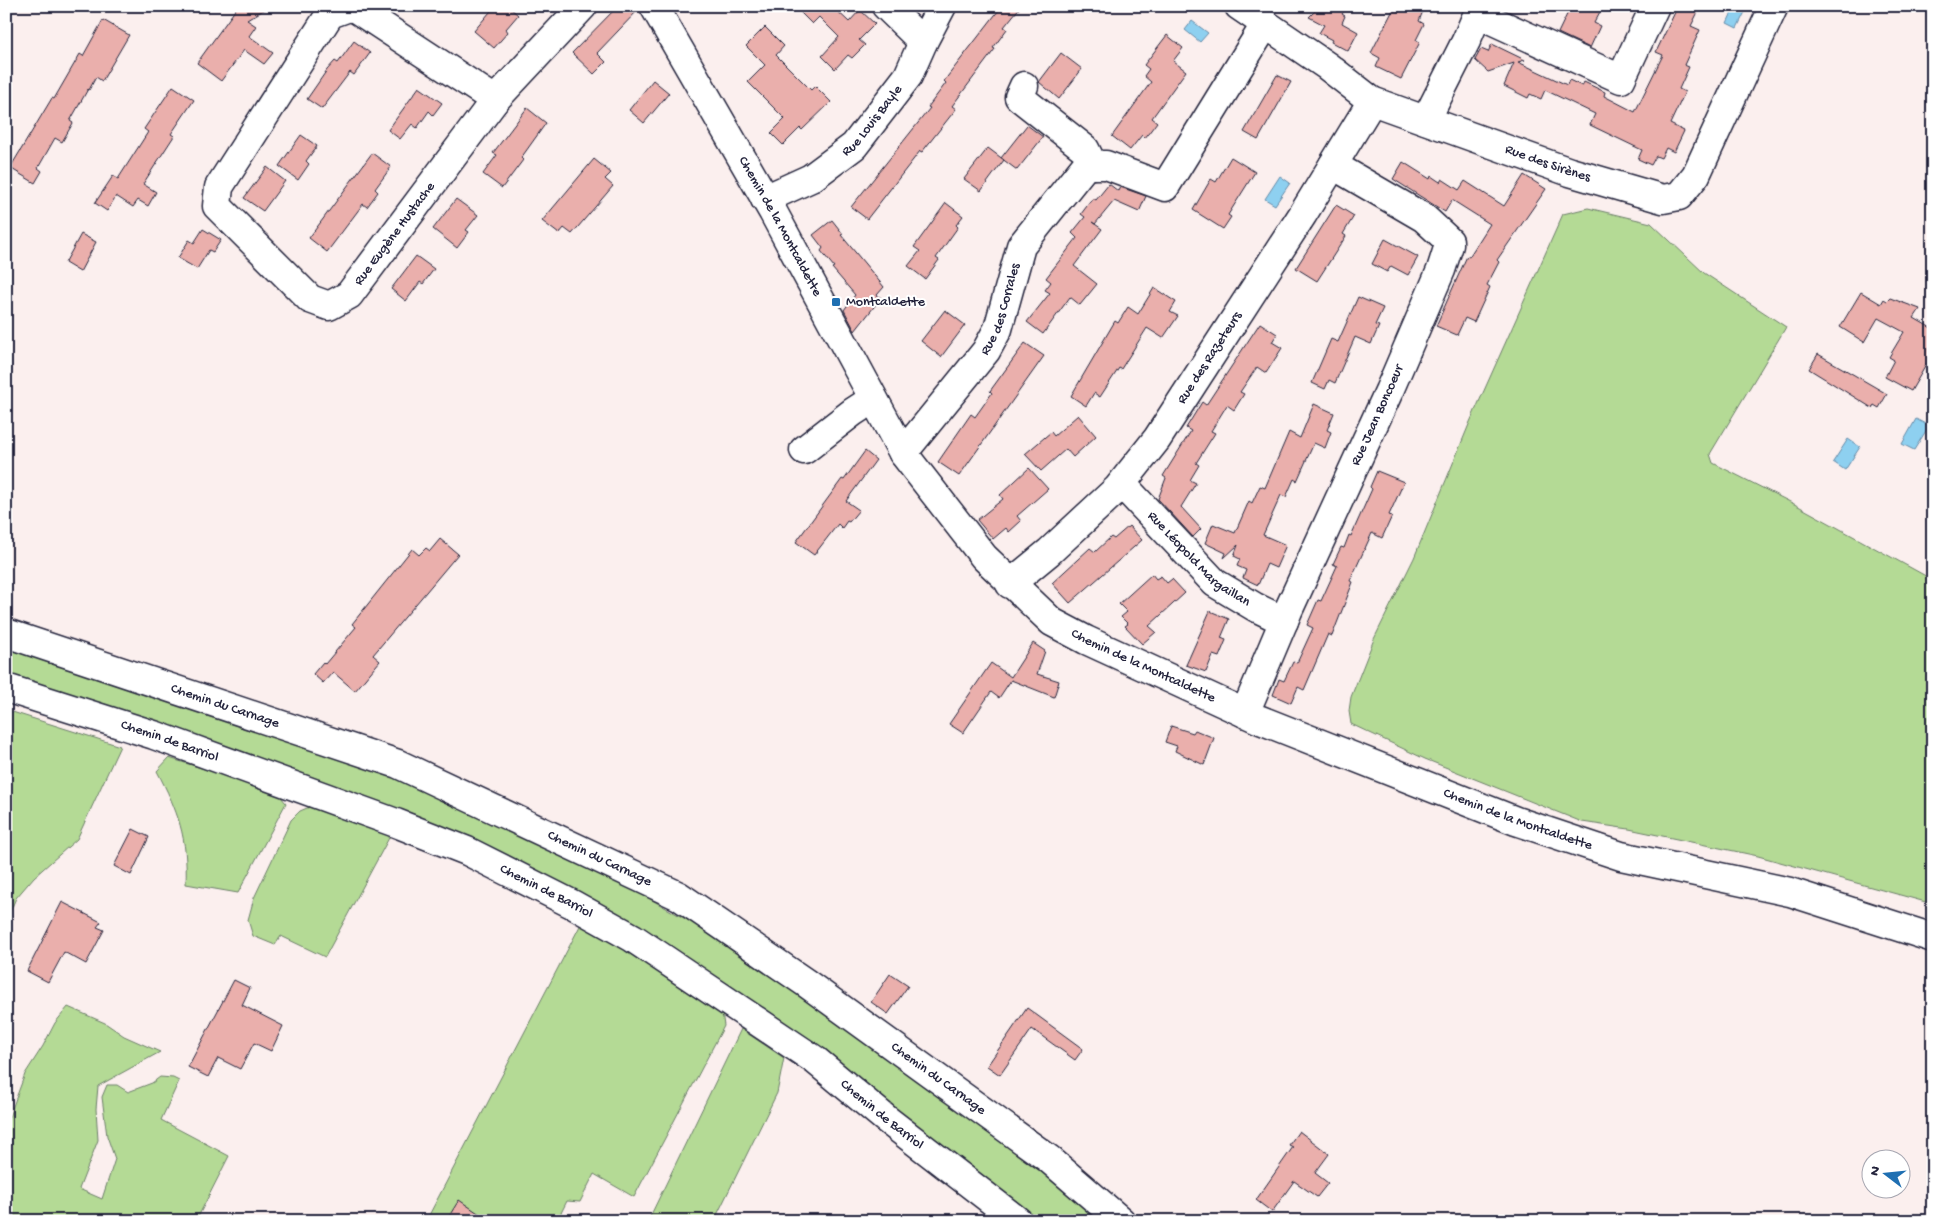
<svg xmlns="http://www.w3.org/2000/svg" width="1939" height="1227" viewBox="0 0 1939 1227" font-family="'Gochi Hand',sans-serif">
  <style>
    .green { fill: #b4da95; stroke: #6b7e68 }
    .water { fill: #8ed0f0; stroke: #638aa8 }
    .building { fill: #eaafac; stroke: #22223b }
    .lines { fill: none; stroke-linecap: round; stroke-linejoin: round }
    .minor-casing { stroke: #22223b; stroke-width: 31 }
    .minor { stroke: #fff; stroke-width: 28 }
    .poi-dot { fill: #1f6fb2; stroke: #fff; stroke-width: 2 }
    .labels { text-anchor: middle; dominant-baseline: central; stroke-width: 4; stroke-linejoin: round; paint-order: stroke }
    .street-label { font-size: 14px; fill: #22223b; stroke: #fff }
    .poi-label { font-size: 14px; fill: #22223b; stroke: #fff; text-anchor: start }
  </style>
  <rect width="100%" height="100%" fill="#fbefee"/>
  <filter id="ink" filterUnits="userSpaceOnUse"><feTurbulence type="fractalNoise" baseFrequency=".02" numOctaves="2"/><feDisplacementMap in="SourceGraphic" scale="10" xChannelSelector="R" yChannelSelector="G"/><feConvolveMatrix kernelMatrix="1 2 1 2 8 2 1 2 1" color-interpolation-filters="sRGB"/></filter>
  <g filter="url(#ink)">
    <!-- green -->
    <g class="green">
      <polygon points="1588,208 1651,223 1704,273 1786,327 1710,454 1713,463 1800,507 1933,580 1933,904 1758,856 1629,829 1582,822 1425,759 1351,724 1349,711 1351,697 1374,639 1414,558 1470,422 1563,214"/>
      <polygon points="6,644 247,720 466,805 590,865 744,952 888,1060 1071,1189 1104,1221 1034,1221 551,887 6,681"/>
      <polygon points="6,710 120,746 77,839 34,877 16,898 6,921"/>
      <path d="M169,758l107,33 10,12 -48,90 -52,-9c2,-46 -8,-73 -29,-113z"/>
      <polygon points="319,803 389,830 390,836 325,957 281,936 275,945 253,936 248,920 254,898 291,820 300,811"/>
      <polygon points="582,922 685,984 722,1012 724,1026 634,1197 594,1174 580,1202 567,1201 557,1221 426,1221"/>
      <polygon points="68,1007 105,1023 124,1036 160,1052 98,1086 96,1109 98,1140 79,1189 102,1199 115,1159 107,1136 102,1097 107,1085 117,1085 128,1092 152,1083 160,1077 173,1078 179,1081 161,1120 229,1156 196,1221 6,1221 6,1125 25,1074 43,1046 55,1023"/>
      <polygon points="741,1029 784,1058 777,1093 714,1221 648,1221"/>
    </g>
    <!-- water -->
    <g class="water">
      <polygon points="1735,6 1748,6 1737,28 1727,23"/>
      <polygon points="1192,21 1208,33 1200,42 1185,30"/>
      <polygon points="1280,176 1290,183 1275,205 1265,199"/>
      <polygon points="1916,419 1929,426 1914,450 1902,444"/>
      <polygon points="1848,439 1860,447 1845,470 1833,462"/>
    </g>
    <!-- building -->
    <g class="building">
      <polygon points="238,6 270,6 247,20 256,26 249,36 273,53 264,64 244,50 221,81 197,63"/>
      <polygon points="495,6 508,6 518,15 506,29 508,32 494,48 474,31"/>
      <polygon points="618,6 638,6 639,9 597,53 606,62 594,74 572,53"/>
      <polygon points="794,6 832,6 849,22 860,10 875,24 859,40 865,45 852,58 848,55 835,69 822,56 839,37 819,17 812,24"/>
      <polygon points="1002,6 1021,6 1004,27 1007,29 993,48 995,49 952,106 956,109 922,152 920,151 867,219 851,207 930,108 928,107 946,83 944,81"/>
      <polygon points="1320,6 1347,6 1342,14 1345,16 1342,23 1358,32 1348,51 1331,42 1332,40 1319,33 1324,25 1309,17"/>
      <polygon points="1395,6 1425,6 1419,21 1424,24 1416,40 1420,42 1401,79 1376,67 1380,58 1371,53"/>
      <polygon points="1571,6 1603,6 1594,23 1600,26 1590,48 1558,33"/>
      <polygon points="1678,6 1701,6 1691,26 1700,30 1684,65 1689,67 1679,89 1685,92 1670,124 1684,131 1674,152 1666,148 1661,158 1656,156 1651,165 1638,159 1642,150 1590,125 1595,114 1545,90 1541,99 1530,94 1528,98 1504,86 1514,63 1488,72 1475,60 1481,49 1488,52 1492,44 1525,60 1518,62 1567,85 1569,80 1582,86 1584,82 1605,92 1604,96 1635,112 1663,55 1656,52"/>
      <polygon points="103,20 129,35 102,81 96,77 89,90 88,89 70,121 73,123 62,142 55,138 38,168 42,171 35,183 10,168 52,98 54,99 80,54 83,56"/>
      <polygon points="765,27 784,46 776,55 811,90 815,86 831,102 802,130 800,128 783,145 771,133 785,119 748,82 765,65 746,46"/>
      <polygon points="1167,35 1183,48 1173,61 1186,71 1152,118 1157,122 1145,138 1142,135 1130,150 1112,136 1151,82 1144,76 1149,69 1144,65"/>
      <polygon points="354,41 370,53 354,75 350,72 322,109 307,99 327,70 335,61 338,63"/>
      <polygon points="1061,53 1082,69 1059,99 1039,82"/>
      <polygon points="1277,75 1291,82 1258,140 1244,132"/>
      <polygon points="653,80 669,93 644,123 629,110"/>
      <polygon points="173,86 194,100 171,134 174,136 143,184 156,192 148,206 138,200 133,207 116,196 107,211 95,203 113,176 118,179 148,132 144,129"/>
      <polygon points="419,87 442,103 433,115 429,111 417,128 412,124 400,139 388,130"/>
      <polygon points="527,108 546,123 521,158 523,160 502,188 483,174 497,155 493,153"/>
      <polygon points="1027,125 1043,137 1017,170 1001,158"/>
      <polygon points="301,135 317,146 306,161 309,164 298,180 279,166"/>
      <polygon points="988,148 1004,160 981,191 964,179"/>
      <polygon points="372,153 391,167 375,189 378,192 367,207 363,204 327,252 309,238"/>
      <polygon points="1231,157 1255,172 1228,215 1231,217 1223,229 1193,210 1211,179 1216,182"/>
      <polygon points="594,159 611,173 605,179 613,186 572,234 564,228 559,234 542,221"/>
      <polygon points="1403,162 1430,179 1431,176 1440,182 1442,179 1459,190 1465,181 1504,206 1524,175 1546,189 1497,260 1499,262 1487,285 1490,287 1474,322 1465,318 1457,335 1436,326 1467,256 1469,257 1490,224 1452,200 1445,212 1393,179"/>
      <polygon points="267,167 285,181 263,211 244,198"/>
      <polygon points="1109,184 1118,191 1120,187 1146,196 1139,212 1114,201 1095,224 1092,222 1102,229 1074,266 1097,284 1080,305 1070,297 1043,334 1027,322 1050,293 1045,290 1051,282 1046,278 1077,238 1072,233 1085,217 1081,214 1093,198 1096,200"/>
      <polygon points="456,199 478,215 466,230 469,232 457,248 433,229"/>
      <polygon points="946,203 963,216 956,225 958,227 953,234 936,258 939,260 925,279 908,266 920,251 914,247"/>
      <polygon points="1336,205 1354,216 1343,234 1346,236 1317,281 1296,268"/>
      <polygon points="832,220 843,234 841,235 884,287 877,295 881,298 855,331 844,310 855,295 832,268 834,267 821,251 823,248 813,235"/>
      <polygon points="203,229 221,240 213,252 209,250 197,269 178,258 189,240 194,243"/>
      <polygon points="81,234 96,242 80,272 65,263"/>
      <polygon points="1385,239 1418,257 1408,275 1391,266 1387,272 1372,264"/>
      <polygon points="416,256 434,269 423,284 420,282 406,301 391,289"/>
      <polygon points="1154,288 1176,302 1170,312 1178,316 1163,338 1147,328 1121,369 1119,368 1100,397 1094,393 1086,406 1071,396 1115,321 1118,323 1128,307 1138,314"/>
      <polygon points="1861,292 1881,304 1884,299 1887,301 1890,298 1920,309 1914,318 1933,329 1933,353 1911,391 1885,377 1894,360 1889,357 1904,332 1878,318 1864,342 1840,327"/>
      <polygon points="1358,297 1383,308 1375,325 1379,326 1371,344 1355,337 1335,383 1329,380 1325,389 1312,383 1331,339 1338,342"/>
      <polygon points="945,310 965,325 941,357 921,341"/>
      <polygon points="1260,323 1277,334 1272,342 1282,348 1266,373 1257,367 1240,392 1244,394 1234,410 1227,405 1211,431 1215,433 1196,463 1199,465 1190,480 1196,483 1181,507 1201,529 1193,537 1158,499 1166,478 1163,476 1191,431 1186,428 1202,402 1206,405"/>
      <polygon points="1025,343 1044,356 959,476 938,462 971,414 975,417 992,393 990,391"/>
      <polygon points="1818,354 1887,394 1879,408 1874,405 1872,408 1809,369"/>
      <polygon points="1314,404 1334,413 1327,430 1331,432 1325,448 1314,443 1297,481 1294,479 1286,497 1281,495 1263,535 1286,545 1276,568 1267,564 1258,585 1243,578 1246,570 1237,566 1240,559 1234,556 1238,545 1224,558 1226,553 1205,543 1213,524 1235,533 1249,501 1252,503 1260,486 1265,488 1289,432 1300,438"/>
      <polygon points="1078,415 1096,436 1073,457 1066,449 1041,471 1025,454 1051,432 1054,436"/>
      <polygon points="865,451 876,460 846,501 859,510 849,522 847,521 842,528 838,524 814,555 796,542 842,479 844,480"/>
      <polygon points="1029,468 1048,489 1017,516 1021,521 1009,532 1006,528 993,539 977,520 1003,499 1000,495"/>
      <polygon points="1377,471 1404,482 1389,515 1392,516 1382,538 1372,533 1350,581 1353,582 1332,636 1328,634 1304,690 1298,687 1291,703 1273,695 1279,679 1284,681 1293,662 1297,663 1313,628 1307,625 1318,600 1321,601 1337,566 1333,564 1341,547 1344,548 1349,535 1351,536 1372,489 1370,487"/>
      <polygon points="1129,526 1142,540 1070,603 1052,583 1090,548 1095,552 1111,537 1114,539"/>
      <polygon points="440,539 458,554 373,655 380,661 355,691 333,672 323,683 313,674 323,662 325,664 356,627 352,624 412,549 419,555 426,548 430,551"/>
      <polygon points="1152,574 1156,579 1161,576 1167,583 1172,579 1185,593 1149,626 1156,632 1142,644 1125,626 1128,624 1121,617 1127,612 1119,604"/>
      <polygon points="1210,611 1229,619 1221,638 1226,640 1219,657 1213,655 1206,672 1186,665"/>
      <polygon points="1033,643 1045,651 1037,674 1059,681 1054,697 1011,680 999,698 991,692 963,733 949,724 991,663 1011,677"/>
      <polygon points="1171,726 1193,733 1195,730 1214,738 1204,765 1175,751 1177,746 1165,742"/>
      <polygon points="133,829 149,837 131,875 114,866"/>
      <polygon points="62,902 101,922 97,927 104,930 86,964 64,952 48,982 27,971"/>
      <polygon points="890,974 908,986 888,1014 871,1002"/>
      <polygon points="234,980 250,988 242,1005 283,1026 271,1051 254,1043 240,1069 218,1058 208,1077 188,1067"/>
      <polygon points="1027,1008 1083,1049 1075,1060 1032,1029 1000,1075 987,1066"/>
      <polygon points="1299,1131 1329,1154 1315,1173 1328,1183 1317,1197 1294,1181 1272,1212 1256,1200 1293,1147 1289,1145"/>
      <polygon points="459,1200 490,1221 446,1221"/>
    </g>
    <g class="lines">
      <defs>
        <g id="minor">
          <path id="s1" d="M352,6l-22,8 -111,173 -2,19 93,93 19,7 20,-11 146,-195 88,-94"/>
          <polyline points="352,6 495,100"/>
          <path id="s2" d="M654,6l119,206 130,241 81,104 68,65 34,18 172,79 258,102 105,35 169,36 143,46"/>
          <polyline points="886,6 923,42"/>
          <path id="s3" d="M1239,6l88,60 45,35 198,71 93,27 16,-3 17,-21 78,-169"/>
          <polyline points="1478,14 1621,79 1655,6"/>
          <polyline points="1024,86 1019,97 1085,149 1093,165"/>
          <polyline points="1426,120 1466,41 1481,6"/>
          <path id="s4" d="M765,199l46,-21 43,-32 54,-70 15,-34 19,-36"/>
          <polyline points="804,450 853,412 873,399"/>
          <path id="s5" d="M903,453l83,-102 12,-22 23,-83 65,-81h20l59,22 100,-162"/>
          <path id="s6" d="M1122,484l93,99 40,24 29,14"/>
          <path id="s7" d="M1010,584l39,-32 69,-64 39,-49 146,-225 69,-113"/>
          <path id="s8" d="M6,633l392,131 281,132 127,87 243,176 72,62"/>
          <path id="s9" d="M6,688l148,47 242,88 71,28 105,53 61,34 182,122 71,59 132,102"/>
          <path id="s10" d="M1245,713l43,-102 101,-220 52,-121 8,-25v-4l-25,-23 -91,-53"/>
        </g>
      </defs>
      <!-- minor casing -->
      <use href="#minor" class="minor-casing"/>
      <!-- minor -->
      <use href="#minor" class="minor"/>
    </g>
  </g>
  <!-- markers -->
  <rect class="poi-dot" x="831" y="297" width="10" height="10" rx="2.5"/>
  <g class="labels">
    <!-- street labels -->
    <g class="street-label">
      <text stroke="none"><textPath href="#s4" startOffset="135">Rue Louis Bayle</textPath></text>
      <text stroke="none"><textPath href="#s3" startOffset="350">Rue des Sirènes</textPath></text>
      <text stroke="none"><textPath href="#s2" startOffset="254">Chemin de la Montcaldette</textPath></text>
      <text stroke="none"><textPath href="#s1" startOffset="499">Rue Eugène Hustache</textPath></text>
      <text stroke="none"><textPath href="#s5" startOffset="176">Rue des Corrales</textPath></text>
      <text stroke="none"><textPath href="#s7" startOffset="304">Rue des Razeteurs</textPath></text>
      <text stroke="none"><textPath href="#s10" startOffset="326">Rue Jean Boncoeur</textPath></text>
      <text stroke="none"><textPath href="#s6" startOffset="108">Rue Léopold Margaillan</textPath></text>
      <text stroke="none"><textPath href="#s2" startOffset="839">Chemin de la Montcaldette</textPath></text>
      <text stroke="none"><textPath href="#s8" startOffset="231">Chemin du Carnage</textPath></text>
      <text stroke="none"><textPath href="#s9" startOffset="172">Chemin de Barriol</textPath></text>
      <text stroke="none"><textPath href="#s2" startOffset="1244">Chemin de la Montcaldette</textPath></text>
      <text stroke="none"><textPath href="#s8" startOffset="636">Chemin du Carnage</textPath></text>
      <text stroke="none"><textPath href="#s9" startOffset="578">Chemin de Barriol</textPath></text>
      <text stroke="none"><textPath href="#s8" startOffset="1041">Chemin du Carnage</textPath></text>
      <text stroke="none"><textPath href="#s9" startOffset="982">Chemin de Barriol</textPath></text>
    </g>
    <!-- poi labels -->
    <g class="poi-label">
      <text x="846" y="302">Montcaldette</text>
    </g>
  </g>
  <!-- margin -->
  <rect width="1939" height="1227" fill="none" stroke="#fff" stroke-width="25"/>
  <rect x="12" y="12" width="1914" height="1202" fill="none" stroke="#22223b" stroke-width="2" filter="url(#ink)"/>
  <!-- north arrow -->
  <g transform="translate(1886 1174) rotate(286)"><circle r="24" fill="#ffffff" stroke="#a7a7b1"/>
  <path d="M0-4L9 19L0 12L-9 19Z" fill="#1f6fb2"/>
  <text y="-8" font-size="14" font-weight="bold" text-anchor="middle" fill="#22223b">N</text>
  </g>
</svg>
